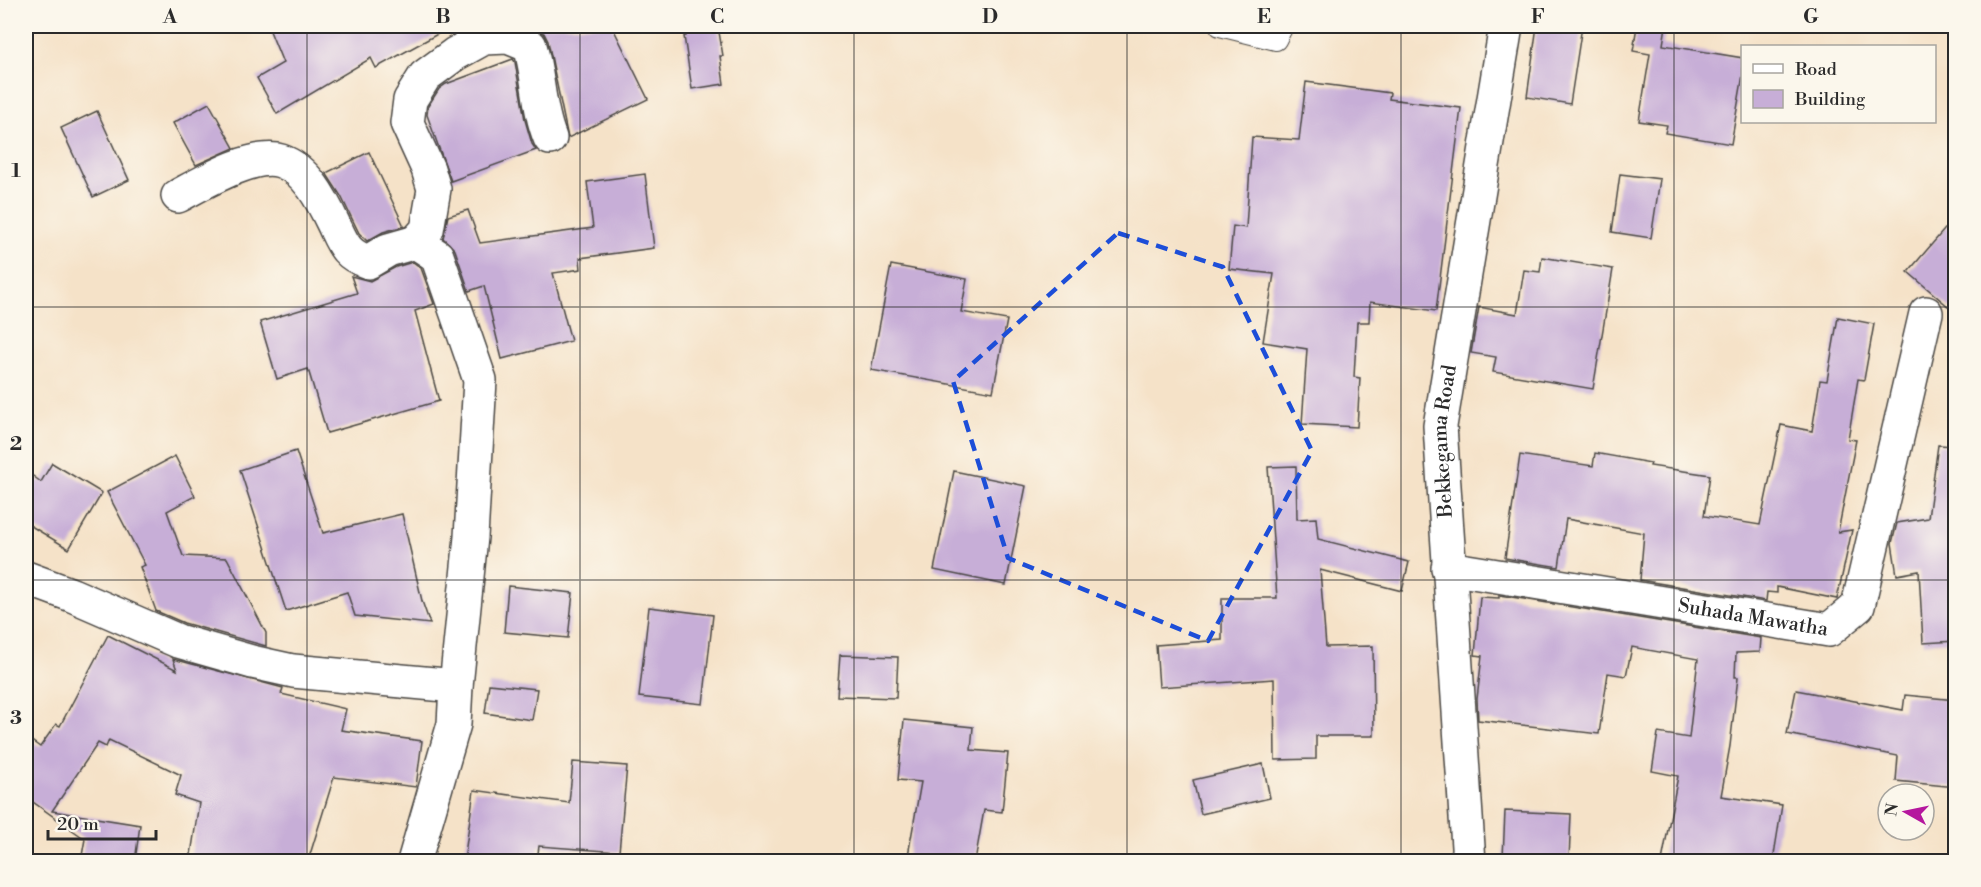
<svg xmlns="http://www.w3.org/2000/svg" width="1981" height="887" viewBox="0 0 1981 887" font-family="'Libre Bodoni',serif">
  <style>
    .building { fill: #c7aed7 }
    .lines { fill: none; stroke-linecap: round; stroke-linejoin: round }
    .service-casing { stroke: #494643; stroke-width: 22 }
    .minor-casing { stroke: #494643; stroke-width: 36 }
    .service { stroke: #fff; stroke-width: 20 }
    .minor { stroke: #fff; stroke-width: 33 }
    .marked { fill: none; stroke: #1d4ed8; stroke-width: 4.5; stroke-dasharray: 12 8; stroke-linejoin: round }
    .grid { fill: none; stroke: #2b2b2b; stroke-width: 1.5; stroke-opacity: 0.55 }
    .labels { text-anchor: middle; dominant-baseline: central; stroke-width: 4.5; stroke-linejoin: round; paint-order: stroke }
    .street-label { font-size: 20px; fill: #2b2b2b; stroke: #fbf7ec }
    .neatline { fill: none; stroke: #2b2b2b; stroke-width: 2 }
    .grid-label { font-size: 20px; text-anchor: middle; font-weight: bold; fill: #2b2b2b }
  </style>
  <rect width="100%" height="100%" fill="#fbf7ec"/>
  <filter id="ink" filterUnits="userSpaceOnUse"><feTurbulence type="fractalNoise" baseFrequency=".0167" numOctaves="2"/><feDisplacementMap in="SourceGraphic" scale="12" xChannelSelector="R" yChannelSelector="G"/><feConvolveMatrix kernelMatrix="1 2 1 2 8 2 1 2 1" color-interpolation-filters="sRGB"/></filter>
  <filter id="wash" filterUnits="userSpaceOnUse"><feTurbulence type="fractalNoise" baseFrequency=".008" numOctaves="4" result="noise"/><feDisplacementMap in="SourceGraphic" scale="24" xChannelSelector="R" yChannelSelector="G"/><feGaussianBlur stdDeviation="1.35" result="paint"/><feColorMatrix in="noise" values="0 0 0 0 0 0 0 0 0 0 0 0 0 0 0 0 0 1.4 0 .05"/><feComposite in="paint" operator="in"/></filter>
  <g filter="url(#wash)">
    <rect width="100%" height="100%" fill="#f5e2c8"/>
    <g id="blocks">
      <!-- building -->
      <g class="building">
        <polygon points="268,26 452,26 376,68 371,58 277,114 257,78 283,63"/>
        <polygon points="529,26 612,26 648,99 568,138 548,41 544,33"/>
        <polygon points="684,26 718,26 723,56 720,56 724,84 692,89 684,36 686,36"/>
        <polygon points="1537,26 1582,26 1570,104 1527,97"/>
        <polygon points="1637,26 1666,26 1663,45 1743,58 1743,75 1731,144 1665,133 1667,125 1639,121 1650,54 1633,51"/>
        <polygon points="513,59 515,62 525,120 532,144 536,150 451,181 427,115 428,106 439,89 446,84"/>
        <polygon points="1306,82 1390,93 1389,99 1461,108 1436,311 1370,302 1369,322 1357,322 1354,377 1360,378 1357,427 1302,424 1307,349 1263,342 1274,274 1229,269 1233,226 1246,228 1252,137 1299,140"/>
        <polygon points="209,103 234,148 196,165 173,123"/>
        <polygon points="97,111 129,180 93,197 61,128"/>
        <polygon points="369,152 404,226 383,232 367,241 359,233 341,196 326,173"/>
        <polygon points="645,174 654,248 580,258 581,269 553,273 571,341 502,359 484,286 469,291 455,250 443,238 448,216 468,210 480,243 593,228 587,182"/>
        <polygon points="1620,174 1660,179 1651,238 1612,232"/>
        <polygon points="1956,216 1956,313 1908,272"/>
        <polygon points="1542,257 1613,269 1593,389 1493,372 1496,357 1471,353 1479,307 1517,314 1524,270 1540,272"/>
        <polygon points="413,262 421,268 434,304 415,311 439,401 327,433 308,369 277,379 260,322 357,293 351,276 370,281 396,267"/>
        <polygon points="891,265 967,279 961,312 1007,320 993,392 871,370"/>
        <polygon points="1838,317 1874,324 1864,380 1858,379 1848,439 1856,440 1838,532 1852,530 1837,599 1777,587 1777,593 1767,592 1766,601 1640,580 1644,533 1566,519 1559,567 1505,558 1520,455 1593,466 1595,453 1651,463 1650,466 1710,475 1704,516 1760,525 1781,425 1812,431 1820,380 1827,381"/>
        <polygon points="1938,445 1956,446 1956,641 1923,643 1919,571 1897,575 1892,543 1897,523 1928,518"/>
        <polygon points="296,451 323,533 402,514 422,601 430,624 355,616 347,592 286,611 240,470"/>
        <polygon points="175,456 195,496 167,511 183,556 227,558 266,633 266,646 184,623 156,611 140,567 145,565 107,492"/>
        <polygon points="52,463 102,493 69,549 26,523 26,471 41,482"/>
        <polygon points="1296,466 1297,519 1316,518 1318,539 1409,562 1402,591 1320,570 1326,647 1373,646 1374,736 1316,736 1316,759 1275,760 1274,679 1159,687 1156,645 1222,640 1222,598 1277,598 1268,467"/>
        <polygon points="954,471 1026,486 1006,585 934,570"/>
        <polygon points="508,586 573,593 568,638 504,632"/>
        <polygon points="1499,595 1761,638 1760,652 1736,653 1735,677 1738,677 1730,746 1721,796 1782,805 1773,861 1662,861 1678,776 1652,771 1658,733 1689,738 1698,659 1632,647 1626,676 1608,673 1599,734 1478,720 1477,699 1482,656 1475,655 1480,597 1499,598"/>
        <polygon points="649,607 713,615 703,704 639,697"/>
        <polygon points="108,635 177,670 173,659 283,688 281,694 346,709 341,730 422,741 416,787 334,777 308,861 190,861 199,803 175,795 181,775 109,740 106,747 98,743 52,811 140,825 135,861 81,861 85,839 26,797 26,737 40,747 56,724 60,726"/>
        <polygon points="840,655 898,657 896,698 837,696"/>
        <polygon points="489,684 537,689 532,720 485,713"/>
        <polygon points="1796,690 1903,710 1905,695 1956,700 1956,787 1896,781 1898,756 1787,734"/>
        <polygon points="904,720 973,727 971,750 1008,753 1002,812 984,810 975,861 946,857 946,861 907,861 921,782 898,780"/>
        <polygon points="573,762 627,766 619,852 539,846 537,861 464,861 474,790 569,803"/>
        <polygon points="1263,764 1270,798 1201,814 1193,780"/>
        <polygon points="1505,811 1571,814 1569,860 1503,858"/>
      </g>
    </g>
  </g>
  <g filter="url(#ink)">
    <use href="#blocks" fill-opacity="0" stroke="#494643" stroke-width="1.5"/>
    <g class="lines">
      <defs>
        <polyline id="service" points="1220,26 1276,40 1283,26"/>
        <g id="minor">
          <path d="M178,196c24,-13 76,-44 103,-35 26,9 41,39 52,62 10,21 12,31 35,39l20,-12 28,-8 21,14 43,124 -9,157 -15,149 -2,38 -40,138"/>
          <path d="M416,242l11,-12 7,-41 -6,-20 -21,-46 3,-23 15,-24 30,-22 29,-16 24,-1 22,9c9,30 8,63 20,92"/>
          <path id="s1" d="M1448,568l381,62 29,-24 68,-293"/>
          <polyline points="26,578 72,595 178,641 252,662 293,671 456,686"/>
          <path id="s2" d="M1469,862l-29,-436 66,-400"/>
        </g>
      </defs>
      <!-- service casing -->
      <use href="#service" class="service-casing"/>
      <!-- minor casing -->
      <use href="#minor" class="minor-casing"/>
      <!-- service -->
      <use href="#service" class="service"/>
      <!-- minor -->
      <use href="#minor" class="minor"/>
    </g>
  </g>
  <!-- marked area -->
  <path class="marked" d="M1118,233l105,34 89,184 -104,190 -200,-83 -55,-177z"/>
  <!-- grid -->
  <path class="grid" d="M307,26v836M580,26v836M854,26v836M1127,26v836M1401,26v836M1674,26v836M26,307h1930M26,580h1930"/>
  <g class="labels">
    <!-- street labels -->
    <g class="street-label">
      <text stroke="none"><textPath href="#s2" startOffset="422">Bekkegama Road</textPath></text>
      <text stroke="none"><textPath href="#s1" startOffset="309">Suhada Mawatha</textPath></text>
    </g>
  </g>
  <!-- margin -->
  <rect width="1981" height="887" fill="none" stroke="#fbf7ec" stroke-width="66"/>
  <!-- legend -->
  <rect x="1741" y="45" width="195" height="78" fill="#fbf7ec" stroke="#a8a59f" stroke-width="1.5"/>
  <rect x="1753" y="64" width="30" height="9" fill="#ffffff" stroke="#a8a59f" stroke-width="1.5"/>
  <text x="1795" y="75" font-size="18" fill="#2b2b2b">Road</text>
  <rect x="1753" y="90" width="30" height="18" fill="#c7aed7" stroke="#a8a59f" stroke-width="1.5"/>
  <text x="1795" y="105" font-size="18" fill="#2b2b2b">Building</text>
  <!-- north arrow -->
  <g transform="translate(1906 812) rotate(279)"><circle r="28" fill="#fbf7ec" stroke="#a8a59f" stroke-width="1.5"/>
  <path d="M0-4.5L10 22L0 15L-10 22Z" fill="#b5179e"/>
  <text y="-9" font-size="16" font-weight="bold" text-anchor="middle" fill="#2b2b2b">N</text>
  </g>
  <!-- scale -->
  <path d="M48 830v9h108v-9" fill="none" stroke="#2b2b2b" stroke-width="3"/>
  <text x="57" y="830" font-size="18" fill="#2b2b2b" stroke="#fbf7ec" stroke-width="4.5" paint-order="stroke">20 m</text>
  <rect x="33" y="33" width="1915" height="821" class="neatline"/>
  <g class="grid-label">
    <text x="170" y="23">A</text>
    <text x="443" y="23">B</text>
    <text x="717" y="23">C</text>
    <text x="990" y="23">D</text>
    <text x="1264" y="23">E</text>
    <text x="1538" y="23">F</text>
    <text x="1811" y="23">G</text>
    <text x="16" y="177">1</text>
    <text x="16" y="450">2</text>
    <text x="16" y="724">3</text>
  </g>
</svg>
